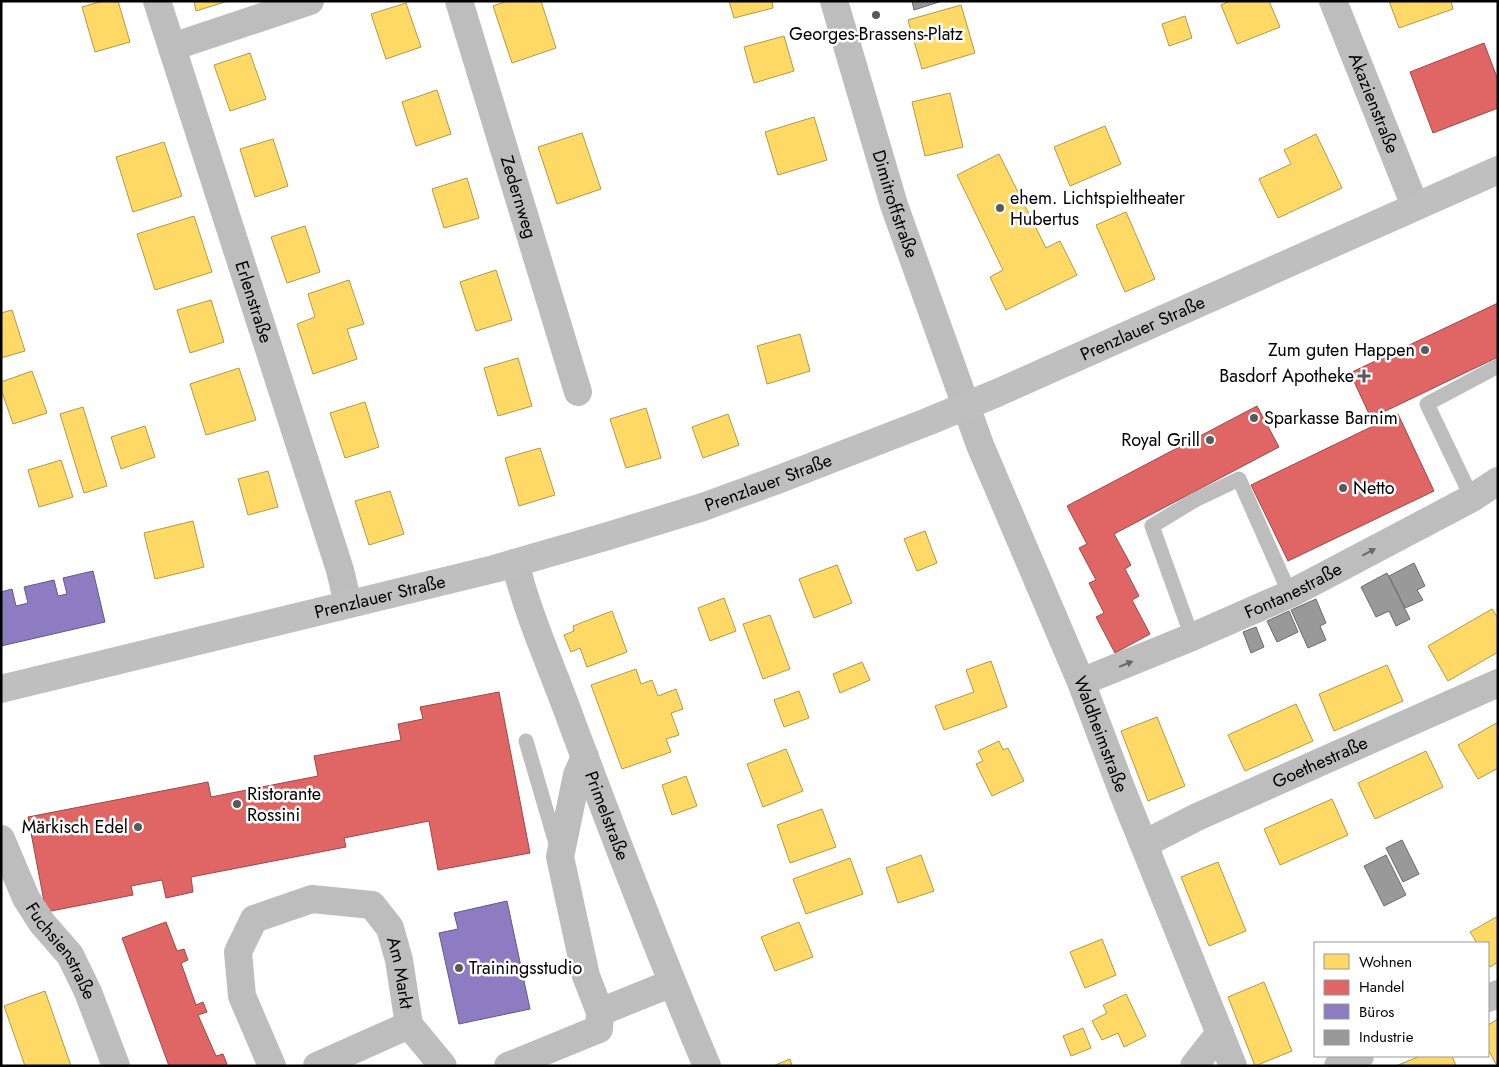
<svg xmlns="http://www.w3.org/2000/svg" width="1499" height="1067" viewBox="0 0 1499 1067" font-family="Jost,sans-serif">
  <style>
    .homes { fill: #ffd966; stroke: #b29847 }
    .shops { fill: #e06666; stroke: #9d4747 }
    .offices { fill: #8e7cc3; stroke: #635788 }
    .industry { fill: #999; stroke: #6b6b6b }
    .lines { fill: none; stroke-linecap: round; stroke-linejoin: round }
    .lane { stroke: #bdbdbd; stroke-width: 15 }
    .street { stroke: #bdbdbd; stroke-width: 28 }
    .secondary { stroke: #bfbfbf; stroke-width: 28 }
    .oneway { fill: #686868 }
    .poi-dot { fill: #595959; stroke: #fff; stroke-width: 2 }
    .labels { text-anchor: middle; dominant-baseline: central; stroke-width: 5; stroke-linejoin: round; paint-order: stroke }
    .poi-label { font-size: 18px; fill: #000; stroke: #fff; text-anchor: start }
    .street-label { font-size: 18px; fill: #000; stroke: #fff }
  </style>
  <rect width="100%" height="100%" fill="#fff"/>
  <!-- homes -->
  <g class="homes">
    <polygon points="103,1 118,1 130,42 95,52 82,7"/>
    <polygon points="194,1 228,1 196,11"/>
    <polygon points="508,1 541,1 556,48 512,63 493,6"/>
    <polygon points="729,1 772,1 773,8 734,18"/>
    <polygon points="1230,1 1269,1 1280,27 1237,44 1221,5"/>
    <polygon points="1389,1 1451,1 1453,9 1399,28"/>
    <polygon points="406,3 421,47 386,59 371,14"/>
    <polygon points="961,5 975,53 922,69 908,20"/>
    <polygon points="1185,16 1192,38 1169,46 1162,24"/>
    <polygon points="784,36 794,71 754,83 744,47"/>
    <polygon points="250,53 266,99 230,111 214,65"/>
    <polygon points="437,90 451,134 416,146 402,102"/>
    <polygon points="950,93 963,147 925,156 912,102"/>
    <polygon points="814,117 827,160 778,175 765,132"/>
    <polygon points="1105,126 1121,164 1070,186 1054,147"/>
    <polygon points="582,133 601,189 557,204 538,147"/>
    <polygon points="1316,134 1342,188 1278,218 1259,179 1291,164 1284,150"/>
    <polygon points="273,139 288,186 255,197 240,149"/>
    <polygon points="164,142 182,196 133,212 116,157"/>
    <polygon points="999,154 1046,248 1060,241 1077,275 1006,310 990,277 1003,270 957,175"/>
    <polygon points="467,178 479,218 444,228 432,189"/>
    <polygon points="1126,212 1155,279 1125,292 1096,225"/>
    <polygon points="194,216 212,272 155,290 137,234"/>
    <polygon points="305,226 320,272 287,283 271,237"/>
    <polygon points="496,270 512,320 476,331 460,282"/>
    <polygon points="349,280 364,324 347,329 357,359 313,374 297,324 315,317 308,294"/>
    <polygon points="211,300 224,342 190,353 177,310"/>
    <polygon points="12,310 25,351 1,358 1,313"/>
    <polygon points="800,334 810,371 767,384 757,346"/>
    <polygon points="518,358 532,406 498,416 484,368"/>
    <polygon points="239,368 256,420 206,435 190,384"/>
    <polygon points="32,371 47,413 13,424 1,389 1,382"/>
    <polygon points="365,402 379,447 345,458 330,413"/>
    <polygon points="83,407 107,486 84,493 60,414"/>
    <polygon points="646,408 661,458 626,468 610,419"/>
    <polygon points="728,414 739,445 703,458 692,427"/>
    <polygon points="145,426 155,457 121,469 111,437"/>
    <polygon points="540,448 555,495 519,506 505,458"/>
    <polygon points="61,460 73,497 39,507 28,470"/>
    <polygon points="268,471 278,507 248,515 238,479"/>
    <polygon points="390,491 404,534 369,545 355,501"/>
    <polygon points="193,521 204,567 155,579 144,533"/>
    <polygon points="925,531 937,563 917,571 904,539"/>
    <polygon points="837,565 852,603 814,618 799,579"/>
    <polygon points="724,598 736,631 710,641 698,608"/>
    <polygon points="1492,609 1498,618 1498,652 1448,681 1428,646"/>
    <polygon points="612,611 627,652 587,667 580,648 571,652 564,635 574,631 573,626"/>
    <polygon points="770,615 790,669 763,679 743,624"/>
    <polygon points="991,661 1007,707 944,730 935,706 974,692 966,670"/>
    <polygon points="862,662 870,680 840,693 833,674"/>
    <polygon points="1387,665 1403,701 1334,731 1319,694"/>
    <polygon points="636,669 641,684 652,680 658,696 676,689 683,709 671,713 679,735 666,739 671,752 622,769 591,685"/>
    <polygon points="799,691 809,718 784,727 774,700"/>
    <polygon points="1296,704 1313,741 1245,771 1228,735"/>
    <polygon points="1157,717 1185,786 1148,801 1121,731"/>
    <polygon points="1498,722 1498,768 1478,779 1458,745"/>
    <polygon points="999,741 1003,750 1008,748 1024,781 992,796 976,764 983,761 978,751"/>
    <polygon points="786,749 803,791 763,807 747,764"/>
    <polygon points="1426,751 1443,787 1375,819 1358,783"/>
    <polygon points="686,776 697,806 672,815 662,785"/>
    <polygon points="1332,799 1348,835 1280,865 1264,829"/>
    <polygon points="822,809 836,847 790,863 777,825"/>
    <polygon points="921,855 934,891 898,903 886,868"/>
    <polygon points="850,858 863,894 806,914 793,879"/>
    <polygon points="1218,862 1246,931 1209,946 1181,877"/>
    <polygon points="1498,916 1498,962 1490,967 1488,963 1488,943 1477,943 1470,932"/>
    <polygon points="799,922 813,957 775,971 761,937"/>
    <polygon points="1102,939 1116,975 1085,988 1070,952"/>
    <polygon points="1264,982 1292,1051 1255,1066 1228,997"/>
    <polygon points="45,991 71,1066 25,1066 4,1006"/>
    <polygon points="1126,994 1146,1036 1124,1047 1118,1033 1102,1040 1092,1021 1107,1013 1103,1005"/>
    <polygon points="1498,1019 1498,1065 1497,1066 1488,1049 1488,1025"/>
    <polygon points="1083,1028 1091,1048 1071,1056 1063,1036"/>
    <polygon points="1420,1056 1452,1056 1456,1066 1396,1066"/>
    <polygon points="790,1059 792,1066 773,1066"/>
  </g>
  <!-- shops -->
  <g class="shops">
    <polygon points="1484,43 1498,80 1498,108 1433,133 1410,72"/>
    <polygon points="1498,303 1498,357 1371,418 1350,373"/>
    <polygon points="1257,406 1279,447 1114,534 1131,565 1125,569 1139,596 1132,600 1150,634 1115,653 1096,617 1104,613 1089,583 1096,580 1079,548 1087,544 1067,506"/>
    <polygon points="1398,414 1434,491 1288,561 1251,485"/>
    <polygon points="499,692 530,853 438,870 429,821 344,838 346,847 191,877 193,892 166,898 162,880 131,886 133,895 46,912 28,817 208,782 211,797 318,776 314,756 401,740 398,724 423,719 420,707"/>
    <polygon points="166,922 177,951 184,949 188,960 181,963 196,1005 203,1002 207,1012 198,1015 216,1056 223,1054 227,1064 224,1066 169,1066 122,938"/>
  </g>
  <!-- offices -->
  <g class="offices">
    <polygon points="93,571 105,622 1,646 1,592 12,589 16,606 28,603 24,587 54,580 58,596 67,594 63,578"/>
    <polygon points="507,901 530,1009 459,1024 439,933 458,929 454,913"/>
  </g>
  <!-- industry -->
  <g class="industry">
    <polygon points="912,1 942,1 914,10"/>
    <polygon points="1414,563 1425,586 1417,590 1423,600 1405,608 1389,576"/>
    <polygon points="1387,573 1410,619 1396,626 1389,611 1376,617 1361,587"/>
    <polygon points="1316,599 1326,623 1320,626 1326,640 1308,648 1291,610"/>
    <polygon points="1289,611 1298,632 1277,642 1267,621"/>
    <polygon points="1256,627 1264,647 1251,653 1243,632"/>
    <polygon points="1402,840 1419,874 1403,882 1386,848"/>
    <polygon points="1386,855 1406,895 1384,906 1364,866"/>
  </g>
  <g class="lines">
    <!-- lane -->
    <g class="lane">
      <polyline points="1472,498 1427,404 1498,366"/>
      <polyline points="1192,637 1152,526 1195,500 1239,479 1290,594"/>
      <polyline points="526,741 557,847"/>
    </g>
    <!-- street -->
    <g class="street">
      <path id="s1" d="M157,1l183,569 8,34"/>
      <path id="s2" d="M459,1l119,391"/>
      <path id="s3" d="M834,1l60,204 86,240 101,237 42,111 110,273"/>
      <path id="s4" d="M1333,1l82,205"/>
      <polyline points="172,47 310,1"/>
      <path id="s5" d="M515,563c14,55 38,107 57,160 43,115 87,230 135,343"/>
      <path id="s6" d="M1081,682l111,-45 98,-43 182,-96 26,-17"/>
      <polyline points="585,757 577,775 560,857 586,976 600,1012"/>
      <path id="s7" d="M1,839l25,59 16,25 28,32 18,37 28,74"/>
      <path id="s8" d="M1144,844l53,-27 301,-134"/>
      <polyline points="1488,998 1498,994"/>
      <path id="s9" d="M272,1066l-30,-70 -4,-44 16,-33 58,-20 60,6 18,23 9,32 10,65"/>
      <polyline points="317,1066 409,1025 443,1066"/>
      <polyline points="508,1066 599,1029 600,1012 672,983"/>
      <polyline points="1194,1066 1220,1033"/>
      <polyline points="1338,1066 1360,1056"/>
    </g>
    <!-- secondary -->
    <path class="secondary" id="s10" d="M1,689l493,-120 114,-33 95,-29 74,-27 150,-58 70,-29 501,-223"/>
  </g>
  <!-- one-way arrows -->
  <defs><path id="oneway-solid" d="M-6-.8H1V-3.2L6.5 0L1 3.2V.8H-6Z" transform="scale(1.25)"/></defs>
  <g class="oneway">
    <use href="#oneway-solid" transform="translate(1369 552) rotate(-28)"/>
    <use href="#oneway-solid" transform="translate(1126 664) rotate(-22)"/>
  </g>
  <!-- markers -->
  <g class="poi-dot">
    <circle cx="876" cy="15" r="5"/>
    <circle cx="1000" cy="208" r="5"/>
    <circle cx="1425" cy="350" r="5"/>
    <path d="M1361.5 368.5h5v5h5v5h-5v5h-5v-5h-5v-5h5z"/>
    <circle cx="1254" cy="418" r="5"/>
    <circle cx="1210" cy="440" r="5"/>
    <circle cx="1343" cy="488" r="5"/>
    <circle cx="237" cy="804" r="5"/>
    <circle cx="138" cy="827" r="5"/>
    <circle cx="459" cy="968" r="5"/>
  </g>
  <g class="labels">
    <!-- poi labels -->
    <g class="poi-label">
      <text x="876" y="34" text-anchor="middle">Georges-Brassens-Platz</text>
      <text x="1010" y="198">ehem. Lichtspieltheater<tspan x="1010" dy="21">Hubertus</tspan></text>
      <text x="1415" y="350" text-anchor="end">Zum guten Happen</text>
      <text x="1354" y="376" text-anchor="end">Basdorf Apotheke</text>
      <text x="1264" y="418">Sparkasse Barnim</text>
      <text x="1200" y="440" text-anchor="end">Royal Grill</text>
      <text x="1353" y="488">Netto</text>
      <text x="247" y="794">Ristorante<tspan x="247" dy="21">Rossini</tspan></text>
      <text x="128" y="827" text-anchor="end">Märkisch Edel</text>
      <text x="469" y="968">Trainingsstudio</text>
    </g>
    <!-- street labels -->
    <g class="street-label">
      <text stroke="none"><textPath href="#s4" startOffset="110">Akazienstraße</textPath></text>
      <text stroke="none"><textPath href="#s2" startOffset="205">Zedernweg</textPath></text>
      <text stroke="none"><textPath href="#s3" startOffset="212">Dimitroffstraße</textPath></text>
      <text stroke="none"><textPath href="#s1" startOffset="316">Erlenstraße</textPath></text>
      <text stroke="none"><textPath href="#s10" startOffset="1200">Prenzlauer Straße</textPath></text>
      <text stroke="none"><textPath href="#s10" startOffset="795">Prenzlauer Straße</textPath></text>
      <text stroke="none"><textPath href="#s6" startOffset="231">Fontanestraße</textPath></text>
      <text stroke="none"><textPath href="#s10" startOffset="390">Prenzlauer Straße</textPath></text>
      <text stroke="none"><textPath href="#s3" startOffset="781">Waldheimstraße</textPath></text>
      <text stroke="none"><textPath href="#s8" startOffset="194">Goethestraße</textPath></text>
      <text stroke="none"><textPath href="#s5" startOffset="269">Primelstraße</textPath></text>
      <text stroke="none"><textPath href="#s7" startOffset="128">Fuchsienstraße</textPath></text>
      <text stroke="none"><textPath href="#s9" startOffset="354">Am Markt</textPath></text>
    </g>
  </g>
  <!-- border -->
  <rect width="1499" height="1067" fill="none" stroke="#000000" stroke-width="5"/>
  <!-- legend -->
  <rect x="1314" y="942" width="175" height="115" fill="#ffffff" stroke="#999999"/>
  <rect x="1324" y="954" width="25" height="15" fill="#ffd966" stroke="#999999"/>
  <text x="1359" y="967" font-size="15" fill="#000000">Wohnen</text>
  <rect x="1324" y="980" width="25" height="15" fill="#e06666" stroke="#999999"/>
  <text x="1359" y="992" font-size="15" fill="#000000">Handel</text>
  <rect x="1324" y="1004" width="25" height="15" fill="#8e7cc3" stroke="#999999"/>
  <text x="1359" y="1017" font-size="15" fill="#000000">Büros</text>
  <rect x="1324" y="1030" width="25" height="15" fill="#999999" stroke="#999999"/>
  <text x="1359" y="1042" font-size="15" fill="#000000">Industrie</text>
</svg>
